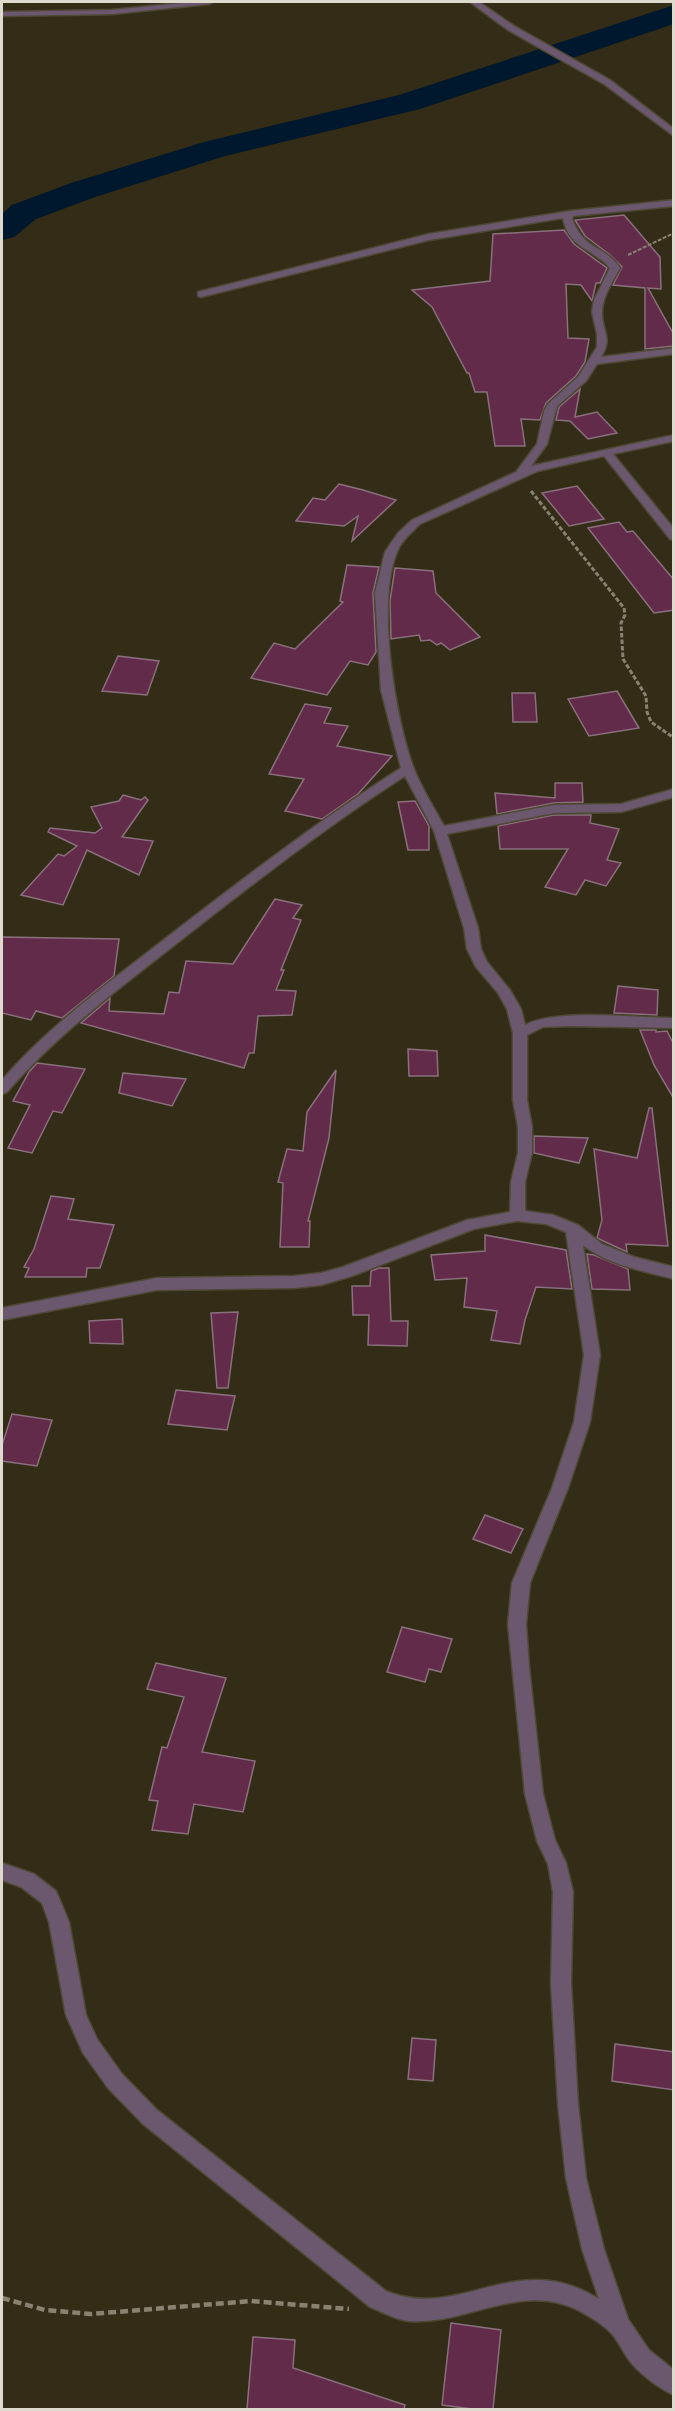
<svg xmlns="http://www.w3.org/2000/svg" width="675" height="2411" viewBox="0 0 675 2411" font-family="Commissioner,sans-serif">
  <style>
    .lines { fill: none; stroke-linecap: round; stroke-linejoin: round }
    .river { fill: #00182d; fill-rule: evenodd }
    .building { fill: #632b4a; stroke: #89707c; stroke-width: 1.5 }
    .minor-casing { stroke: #4f4834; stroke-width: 3 }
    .path-far2 { stroke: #888271; stroke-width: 2; stroke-dasharray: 4 1.5; stroke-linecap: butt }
    .path-far1 { stroke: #888271; stroke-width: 3; stroke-dasharray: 4.5 2; stroke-linecap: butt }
    .path { stroke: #888271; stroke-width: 4.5; stroke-dasharray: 8 4; stroke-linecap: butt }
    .minor { fill: #6b586e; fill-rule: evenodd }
  </style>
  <rect width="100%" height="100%" fill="#332c17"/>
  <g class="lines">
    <!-- river -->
    <polygon class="river" points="674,5 674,24 420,109 225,156 95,197 36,219 14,237 2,240 2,214 12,205 71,183 204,142 399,95"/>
  </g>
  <!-- building -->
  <g class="building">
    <polygon points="624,215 660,257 661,289 648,288 674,335 674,346 645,349 645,288 613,285 622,267 609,254 585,236 575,220"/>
    <polygon points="564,230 574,244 607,268 600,283 596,283 592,301 581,285 566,284 568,338 589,339 585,362 576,376 546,403 540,420 521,419 525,446 495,446 487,392 475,392 469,373 467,373 432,307 412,290 490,281 493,234"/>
    <polygon points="580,389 575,417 597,412 617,433 588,439 570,421 556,420 559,407"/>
    <polygon points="339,484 363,490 396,500 352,541 358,516 344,526 296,521 313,498 325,500"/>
    <polygon points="577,486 604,519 569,526 542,493"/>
    <polygon points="619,522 627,532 633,531 674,580 674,610 654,613 588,528"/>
    <polygon points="347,565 379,567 373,593 376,652 368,665 350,661 327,695 251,678 274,643 295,649 343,602 340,601"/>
    <polygon points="395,568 433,571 436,593 480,637 450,650 441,643 437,645 430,640 421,641 419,635 391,639 390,601"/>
    <polygon points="118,656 159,661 147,695 102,691"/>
    <polygon points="617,691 639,728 589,736 568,699"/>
    <polygon points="512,693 535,693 537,722 513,722"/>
    <polygon points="305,704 331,708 324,723 348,726 337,746 392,756 358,794 322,819 285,811 304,779 269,774"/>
    <polygon points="555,783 582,783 583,802 554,803 497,814 495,793 555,798"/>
    <polygon points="123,795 141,800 145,797 148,800 122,837 153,841 139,875 87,850 63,905 21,895 58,854 64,856 77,846 48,832 50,828 95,833 102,828 91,807 119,801"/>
    <polygon points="415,801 429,826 429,850 408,850 398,802"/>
    <polygon points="554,815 591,815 590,823 619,829 607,860 621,863 606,886 585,880 576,895 545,887 568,849 500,849 498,826"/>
    <polygon points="275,899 302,905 293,918 301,920 281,970 284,970 276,990 296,991 292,1015 258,1016 254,1053 249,1053 244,1068 81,1023 110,998 109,1011 164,1014 169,992 179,993 186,961 233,964"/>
    <polygon points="2,937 119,939 114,976 62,1018 36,1011 31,1020 2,1013"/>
    <polygon points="618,986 658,990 657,1015 614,1013"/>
    <polygon points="640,1030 656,1030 656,1032 667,1031 674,1045 674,1099 654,1065"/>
    <polygon points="408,1049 437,1051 438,1076 409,1076"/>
    <polygon points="37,1063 85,1069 62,1113 53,1111 32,1153 8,1148 30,1105 13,1101 29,1072"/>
    <polygon points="336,1070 329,1138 308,1221 310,1221 309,1247 280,1247 283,1183 278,1182 287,1149 303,1151 307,1112"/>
    <polygon points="123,1073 186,1079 172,1106 119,1093"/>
    <polygon points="649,1108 652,1108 668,1246 626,1244 627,1252 597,1238 602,1220 594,1149 637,1158"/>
    <polygon points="534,1136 588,1138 579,1163 534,1153"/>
    <polygon points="51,1196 74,1199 68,1219 114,1225 100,1268 87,1268 86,1277 25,1277 29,1268 24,1267 34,1249"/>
    <polygon points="485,1235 566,1250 572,1289 536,1287 525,1320 520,1344 491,1340 497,1311 464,1307 467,1278 435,1280 431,1255 485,1251"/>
    <polygon points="587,1254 594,1255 628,1269 630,1290 592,1289"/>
    <polygon points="379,1268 389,1268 391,1321 408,1321 407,1346 368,1345 369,1315 353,1315 352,1286 370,1286 371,1271"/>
    <polygon points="238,1312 228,1388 217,1388 211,1313"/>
    <polygon points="122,1319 123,1344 90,1343 89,1321"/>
    <polygon points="176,1390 235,1396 227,1430 168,1424"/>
    <polygon points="12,1414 52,1420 37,1466 2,1461 2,1445"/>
    <polygon points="485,1515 523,1529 511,1553 473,1539"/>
    <polygon points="402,1627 452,1639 441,1672 429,1669 425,1682 387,1672"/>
    <polygon points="156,1663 226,1678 202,1752 255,1761 243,1812 194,1804 188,1834 152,1830 158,1801 149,1800 162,1747 167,1748 184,1697 147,1689"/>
    <polygon points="412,2038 436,2040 433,2081 408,2079"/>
    <polygon points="615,2044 674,2052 674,2090 612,2081"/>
    <polygon points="451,2323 501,2330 493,2409 472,2409 442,2405"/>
    <polygon points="253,2337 295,2340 293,2368 405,2405 404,2409 247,2409"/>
  </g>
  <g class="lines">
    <defs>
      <g id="minor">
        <polygon points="191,2 213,2 209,4 112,14 2,16 2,12 112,10"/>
        <polygon points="470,2 479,2 514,26 610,80 674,129 674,136 604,84 508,30"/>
        <path d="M674,200v6l-101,10 -1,3c13,33 33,26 48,49 -7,13 -18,29 -18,44 0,20 11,26 -1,45l73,-9v6l-77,10 -11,17 -29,25 -10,38 -16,22 143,-31v6l-61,13 61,75v11l-4,-1 -66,-83 -66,15 -118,53c-9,9 -19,17 -23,28 -21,51 -2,167 17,217 8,20 20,39 30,57l110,-21 67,-1 53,-15v8l-53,15 -67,1 -107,21 31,94 3,21 6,13 23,28 11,19 4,16c33,-17 110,-7 149,-7v10l-104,-2 -27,1 -16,8v65l5,27v26l-7,29v29l28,4 25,10 24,19 32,13 40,10v12c-31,-8 -66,-14 -91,-34l17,110 -10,67 -22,66 -38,95 -4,41 3,43 14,127 12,46 11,23 7,29 -2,91 7,121 8,74 18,71 24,70 21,31 25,20v25c-14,-6 -31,-19 -41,-30 -8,-9 -13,-21 -20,-30 -9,-11 -37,-28 -51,-31 -52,-15 -101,21 -153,17 -13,-1 -26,-9 -39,-14l-227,-183 -35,-36 -25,-35 -17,-38 -17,-93 -7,-19 -21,-16 -19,-7v-17l32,11 22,17 13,31 17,93 11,24 25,35 35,36 229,181c73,31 130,-44 213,8l-17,-50 -16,-71 -8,-74 -7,-121 2,-91 -5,-28 -11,-23 -12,-47 -17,-170 4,-41 40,-95 22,-66 10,-67 -18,-123 -20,-8 -29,-3 -43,8 -122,47 -31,9 -27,3 -137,2 -155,30v-12l155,-30 137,-2 27,-3 22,-6 124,-47 43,-8 1,-30 7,-29v-26l-5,-27v-67l-6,-24 -9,-16 -22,-26 -9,-18 -3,-21 -30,-97 -29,-55c-78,50 -151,107 -224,164 -61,48 -123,93 -174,152l-5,2v-14c49,-56 109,-99 168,-145 75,-58 151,-116 231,-167l-20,-78 -6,-97 10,-41 13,-19 14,-13 104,-48 21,-28 7,-33 4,-7 30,-27 19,-30v-13l-5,-22 2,-12 16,-32c-16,-19 -42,-20 -47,-50l-134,22 -228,57 -3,-1v-4l231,-58 141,-23z"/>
      </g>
    </defs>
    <!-- minor casing -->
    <use href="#minor" class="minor-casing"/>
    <!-- path-far2 -->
    <polyline class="path-far2" points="628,255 674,233"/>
    <!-- path-far1 -->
    <polyline class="path-far1" points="531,491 624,608 625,615 621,623 623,659 646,696 647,712 651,722 674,738"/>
    <!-- path -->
    <polyline class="path" points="2,2298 45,2310 91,2314 251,2301 349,2309"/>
    <!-- minor -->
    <use href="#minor" class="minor"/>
  </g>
  <!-- border -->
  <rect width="675" height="2411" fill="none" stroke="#dfdace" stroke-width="6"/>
</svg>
